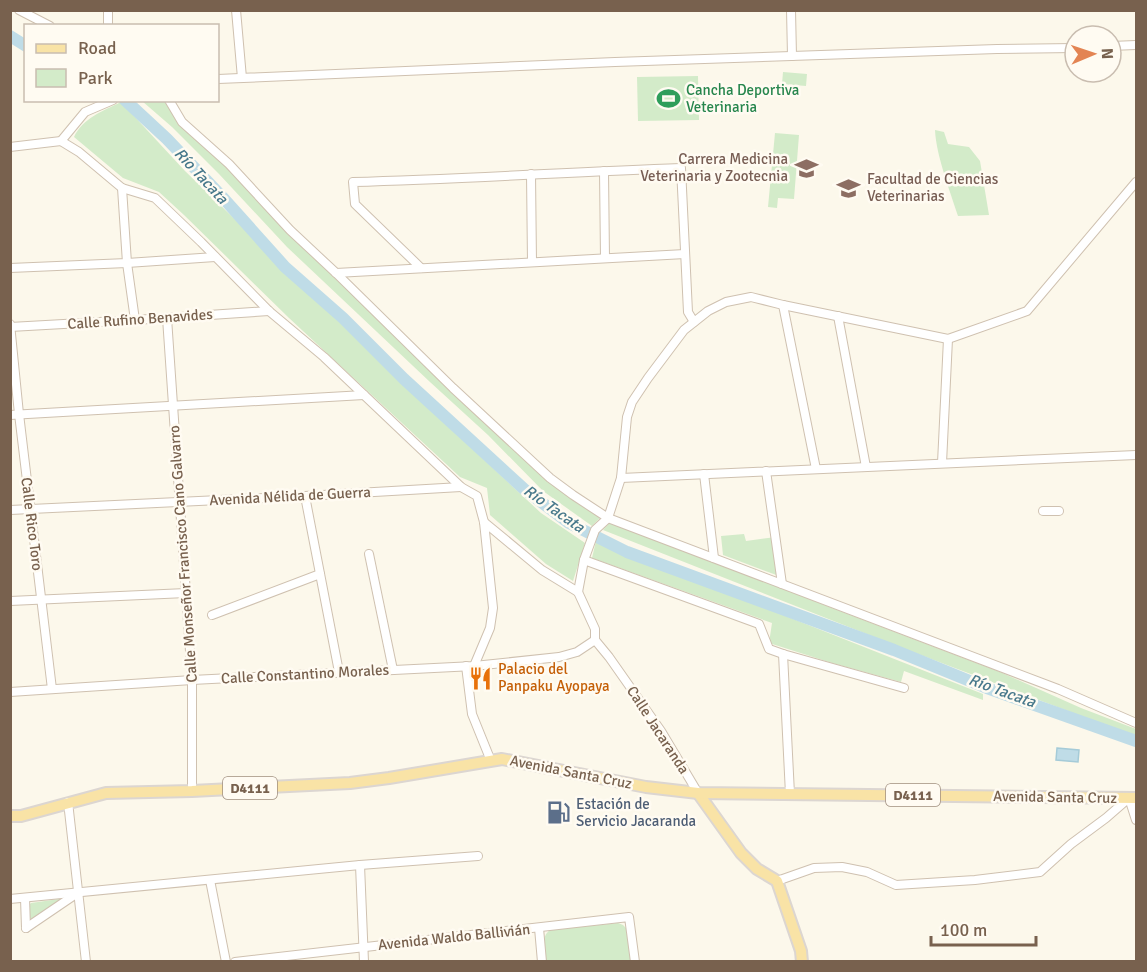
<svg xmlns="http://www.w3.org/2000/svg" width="1147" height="972" viewBox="0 0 1147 972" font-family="Signika,sans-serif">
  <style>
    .green { fill: #d3ebc9 }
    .water { fill: #bfdce7; stroke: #a5cbd8; stroke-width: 1.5 }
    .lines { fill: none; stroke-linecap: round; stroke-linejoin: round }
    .river { stroke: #bfdce7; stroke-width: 12 }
    .minor-casing { stroke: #cfc1b0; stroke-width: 10 }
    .major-casing { stroke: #dcd6d1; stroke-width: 14 }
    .minor { stroke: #fff; stroke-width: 8 }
    .major { stroke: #f9e3a6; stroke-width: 10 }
    .labels { text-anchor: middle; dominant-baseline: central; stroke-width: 5; stroke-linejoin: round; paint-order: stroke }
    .shield { fill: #fffbf2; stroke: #a08f7f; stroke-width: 1.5 }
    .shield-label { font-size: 14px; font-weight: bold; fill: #78614e }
    .leisure-label { font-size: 15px; fill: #27864d; stroke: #fffbf2; text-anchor: start }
    .education-label { font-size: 15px; fill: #785e54; stroke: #fffbf2; text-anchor: end }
    .street-label { font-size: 15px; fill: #78614e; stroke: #fffbf2 }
    .food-label { font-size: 15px; fill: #c56008; stroke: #fffbf2; text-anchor: start }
    .service-label { font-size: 15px; fill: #4e5e75; stroke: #fffbf2; text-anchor: start }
    .water-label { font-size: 16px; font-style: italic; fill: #47788b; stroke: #fffbf2 }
  </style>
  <rect width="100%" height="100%" fill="#fcf8eb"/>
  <!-- green -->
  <g class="green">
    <polygon points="783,72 807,74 806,86 782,84"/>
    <polygon points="698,76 699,120 638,121 637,77"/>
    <polygon points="142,101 164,101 180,124 227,166 331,272 545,479 601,517 592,526 543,491 488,435 430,382 287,247 219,174 172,127"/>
    <path d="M121,102l64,69 264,256 92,86 44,30 -12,38 -27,-17 -56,-49 -3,-27 -27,-11 -171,-159 -105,-103 -25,-23 -36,-14 -49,-41c9,-19 29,-26 47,-35z"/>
    <path d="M935,130l9,2 4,12 21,3 11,14 9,54 -31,1c-8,-25 -22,-61 -23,-86z"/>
    <polygon points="775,133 799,135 794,199 778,198 777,208 768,207"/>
    <polygon points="611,521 832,608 1000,672 1081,708 1136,729 1136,737 897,646 603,530"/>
    <polygon points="744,534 746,541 776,537 779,576 723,555 721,536"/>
    <polygon points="596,541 661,570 778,613 983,694 983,700 904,671 901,682 832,663 769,643 772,623 592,558"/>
    <polygon points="66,898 34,920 29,918 28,906 31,903"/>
    <path d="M618,923l5,2 3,3 5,33h-85c-1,-10 -6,-24 4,-31z"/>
  </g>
  <!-- water -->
  <polygon class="water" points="1057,748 1079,750 1078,762 1056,760"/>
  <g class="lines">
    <!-- river -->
    <g class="river">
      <polyline points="10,36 26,46"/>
      <polyline points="125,100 167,139 225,200 285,267 343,318 404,379 524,489 569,523 627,552 894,650 987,688 1136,741"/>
    </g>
    <defs>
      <g id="minor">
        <polyline points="19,10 50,26"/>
        <polyline points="108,10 108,26"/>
        <polyline points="236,10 242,78"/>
        <polyline points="791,10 792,56"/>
        <polyline points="1111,46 1136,45"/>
        <polyline points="218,79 615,62 997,49 1075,48"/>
        <polyline points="169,100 182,122 229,164 290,230 336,273 453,388 550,478 573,495 608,518 1058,689 1136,723"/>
        <polyline points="61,141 79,152 122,188 155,198 201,242 269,311 324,357 461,487 477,496 484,522 493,608 490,628 474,666"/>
        <polyline points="10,147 61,141 85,112 113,100"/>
        <polyline points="604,171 605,258"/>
        <polyline points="531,174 532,262"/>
        <polyline points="122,188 127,263 135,320"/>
        <polyline points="10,268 127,263 215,257"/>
        <path d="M421,268l-66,-64 -2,-22c109,-3 218,-10 328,-14l7,144 6,10"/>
        <polyline points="336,273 685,254"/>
        <polyline points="783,305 816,469"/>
        <polyline points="838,316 866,467"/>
        <polyline points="167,318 192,680 192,791"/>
        <polyline points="10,324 19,414 52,689"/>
        <polyline points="10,327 135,320 269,311"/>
        <polyline points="10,415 364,395"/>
        <polyline points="942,463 948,339"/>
        <polyline points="766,471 782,584"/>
        <polyline points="704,474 714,558"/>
        <polyline points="621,478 1136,455"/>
        <polyline points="305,496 339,672"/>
        <polyline points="10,510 305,496 461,487"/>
        <polyline points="1043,511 1059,511"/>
        <polyline points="484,522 542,570 578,592 595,629 595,640 609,657 661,731 698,793"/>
        <polyline points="369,554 393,670"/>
        <polyline points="584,560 759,624 769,649 783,654 904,688"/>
        <polyline points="578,592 584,560 595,530 608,518 621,478 627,417 632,402 648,378 684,330 708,311 726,302 751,297 783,305 948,339 1027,311 1136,182"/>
        <polyline points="10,601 186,593"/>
        <polyline points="212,615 320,574"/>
        <polyline points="783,654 790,794"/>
        <polyline points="466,666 472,714 491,761"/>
        <polyline points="10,692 192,680 474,666 559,657 577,652 595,640"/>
        <polyline points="68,802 86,962"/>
        <polyline points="360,865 364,962"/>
        <polyline points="210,880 226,962"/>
        <polyline points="777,881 814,868 842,867 867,872 896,885 975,880 1040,872 1071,844 1106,818 1129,798 1136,820"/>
        <polyline points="25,898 26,928"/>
        <polyline points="10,899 360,865 478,856"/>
        <polyline points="26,928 76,894"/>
        <polyline points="539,928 542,962"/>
        <polyline points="235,962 629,917 635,962"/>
      </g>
      <g id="major">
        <polyline points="698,793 741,853 757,869 777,881 801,951 802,962"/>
        <polyline points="10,816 21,816 106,793 192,791 350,783 389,778 502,759 646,787 698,793 1136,798"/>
      </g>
    </defs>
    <!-- minor casing -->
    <use href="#minor" class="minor-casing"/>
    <!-- major casing -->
    <use href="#major" class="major-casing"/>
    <!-- minor -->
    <use href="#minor" class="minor"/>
    <!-- major -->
    <use href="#major" class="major"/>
  </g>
  <!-- icons -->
  <defs>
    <symbol id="stadium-bare" viewBox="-9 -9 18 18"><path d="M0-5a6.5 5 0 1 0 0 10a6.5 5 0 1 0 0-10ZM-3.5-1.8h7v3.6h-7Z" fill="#2e9e5b" stroke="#fffbf2" stroke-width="2.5" paint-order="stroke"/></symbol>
    <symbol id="university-bare" viewBox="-9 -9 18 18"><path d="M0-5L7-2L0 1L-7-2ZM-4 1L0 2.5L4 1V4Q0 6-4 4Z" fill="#8d6e63" stroke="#fffbf2" stroke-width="2.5" paint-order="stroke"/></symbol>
    <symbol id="restaurant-bare" viewBox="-9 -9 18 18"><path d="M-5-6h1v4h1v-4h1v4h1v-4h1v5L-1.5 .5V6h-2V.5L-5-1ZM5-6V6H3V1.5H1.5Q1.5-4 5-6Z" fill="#e8710a" stroke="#fffbf2" stroke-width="2.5" paint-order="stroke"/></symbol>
    <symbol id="fuel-bare" viewBox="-9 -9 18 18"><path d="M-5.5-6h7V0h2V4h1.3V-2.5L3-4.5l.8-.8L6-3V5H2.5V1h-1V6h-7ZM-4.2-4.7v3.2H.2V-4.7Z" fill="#5c6f8a" stroke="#fffbf2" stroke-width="2.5" paint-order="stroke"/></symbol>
  </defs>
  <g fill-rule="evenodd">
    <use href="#stadium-bare" x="652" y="82" width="33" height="33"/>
    <use href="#university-bare" x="790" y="152" width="33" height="33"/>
    <use href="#university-bare" x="832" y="172" width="33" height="33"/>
    <use href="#restaurant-bare" x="464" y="662" width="33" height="33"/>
    <use href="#fuel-bare" x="542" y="796" width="33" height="33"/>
  </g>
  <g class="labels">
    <!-- shield labels -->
    <g class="shield">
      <rect x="223" y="777" width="54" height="22" rx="4.5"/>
      <rect x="886" y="784" width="54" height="22" rx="4.5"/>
    </g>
    <g class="shield-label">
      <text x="250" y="788">D4111</text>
      <text x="913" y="795">D4111</text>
    </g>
    <!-- leisure labels -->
    <g class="leisure-label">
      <text x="686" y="90">Cancha Deportiva<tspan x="686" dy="17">Veterinaria</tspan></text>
    </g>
    <!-- education labels -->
    <g class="education-label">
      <text x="788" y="159">Carrera Medicina<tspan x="788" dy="17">Veterinaria y Zootecnia</tspan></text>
      <text x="867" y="179" text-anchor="start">Facultad de Ciencias<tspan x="867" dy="17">Veterinarias</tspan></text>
    </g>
    <!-- street labels -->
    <g class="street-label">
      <text transform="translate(140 319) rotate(-4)">Calle Rufino Benavides</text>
      <text transform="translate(290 496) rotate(-3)">Avenida Nélida de Guerra</text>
      <text transform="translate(32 524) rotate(83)">Calle Rico Toro</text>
      <text transform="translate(183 554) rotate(-94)">Calle Monseñor Francisco Cano Galvarro</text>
      <text transform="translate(305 674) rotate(-3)">Calle Constantino Morales</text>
      <text transform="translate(658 730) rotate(57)">Calle Jacaranda</text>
      <text transform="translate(571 772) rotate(11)">Avenida Santa Cruz</text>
      <text transform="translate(1055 797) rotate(1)">Avenida Santa Cruz</text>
      <text transform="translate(454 937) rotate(-6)">Avenida Waldo Ballivián</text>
    </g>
    <!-- food labels -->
    <g class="food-label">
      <text x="498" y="669">Palacio del<tspan x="498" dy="17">Panpaku Ayopaya</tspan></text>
    </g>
    <!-- service labels -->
    <g class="service-label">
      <text x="576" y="804">Estación de<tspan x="576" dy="17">Servicio Jacaranda</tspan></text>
    </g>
    <!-- water labels -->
    <g class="water-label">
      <text transform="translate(201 176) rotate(47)">Río Tacata</text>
      <text transform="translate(554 509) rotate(35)">Río Tacata</text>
      <text transform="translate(1002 691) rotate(20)">Río Tacata</text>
    </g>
  </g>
  <!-- border -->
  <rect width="1147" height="972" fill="none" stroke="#78614e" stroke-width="24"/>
  <!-- legend -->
  <rect x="24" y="24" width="195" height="78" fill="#fffbf2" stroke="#c9bdb0" stroke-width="1.5"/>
  <rect x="36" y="44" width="30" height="9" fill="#f9e3a6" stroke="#c9bdb0" stroke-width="1.5"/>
  <text x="78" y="54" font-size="18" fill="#78614e">Road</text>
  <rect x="36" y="69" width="30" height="18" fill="#d3ebc9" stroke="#c9bdb0" stroke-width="1.5"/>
  <text x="78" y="84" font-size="18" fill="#78614e">Park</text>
  <!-- north arrow -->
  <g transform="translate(1093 54) rotate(88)"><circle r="28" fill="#fffbf2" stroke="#c9bdb0" stroke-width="1.5"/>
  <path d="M0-4.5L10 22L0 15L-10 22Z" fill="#e38453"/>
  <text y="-9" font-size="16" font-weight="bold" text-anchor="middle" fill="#78614e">N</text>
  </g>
  <!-- scale -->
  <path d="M931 936v9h105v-9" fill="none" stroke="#78614e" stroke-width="3"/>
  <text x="940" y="936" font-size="18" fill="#78614e" stroke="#fffbf2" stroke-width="4.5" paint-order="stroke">100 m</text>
</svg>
